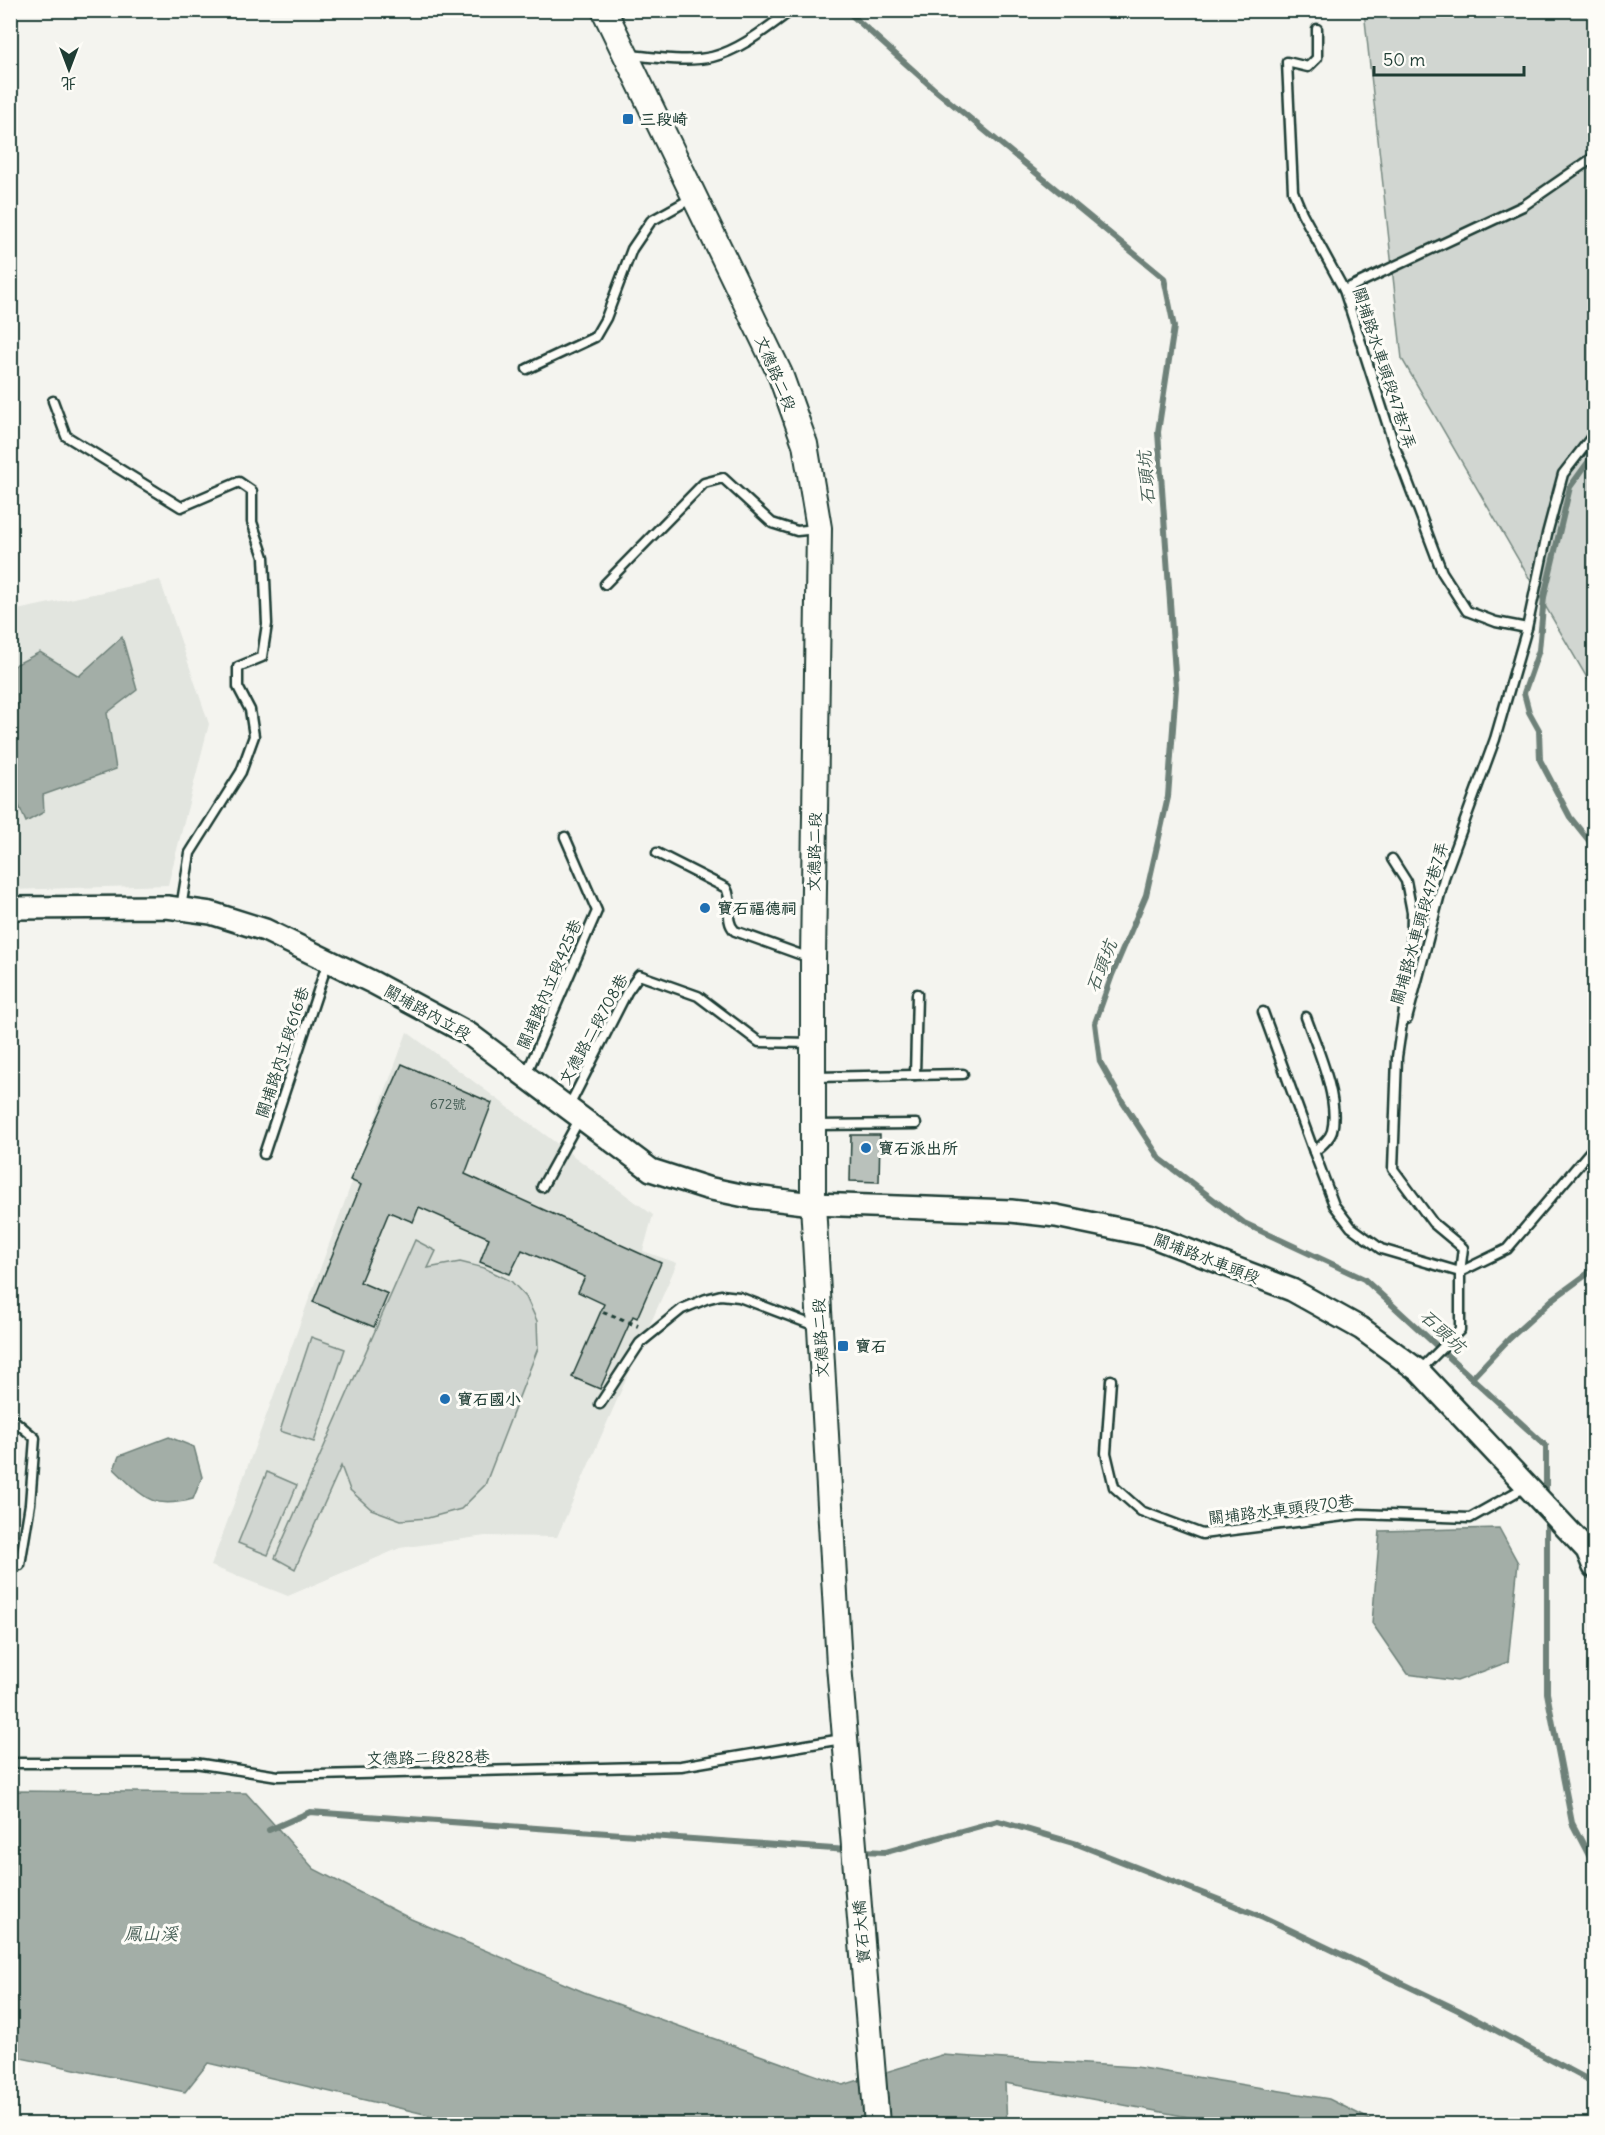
<svg xmlns="http://www.w3.org/2000/svg" width="1605" height="2135" viewBox="0 0 1605 2135" font-family="Delius,'LXGW WenKai TC',sans-serif">
  <style>
    .built { fill: #e2e5df }
    .green { fill: #d1d6d1; stroke: #788a82; stroke-width: 1.5 }
    .water { fill: #a3aea7; stroke: #6e8179; stroke-width: 1.5 }
    .lines { fill: none; stroke-linecap: round; stroke-linejoin: round }
    .stream { stroke: #6e8179; stroke-width: 6 }
    .building { fill: #b9c1bb; stroke: #1f3d34; stroke-width: 1.5 }
    .service-casing { stroke: #1f3d34; stroke-width: 13 }
    .tertiary-casing { stroke: #1f3d34; stroke-width: 26 }
    .secondary-casing { stroke: #1f3d34; stroke-width: 28 }
    .path { stroke: #1f3d34; stroke-width: 4; stroke-dasharray: 4.5 4.5; stroke-linecap: butt }
    .service { stroke: #fdfcf7; stroke-width: 8 }
    .tertiary { stroke: #fdfcf7; stroke-width: 21 }
    .secondary { stroke: #fdfcf7; stroke-width: 24 }
    .poi-dot { fill: #1f6fb2; stroke: #fdfcf7; stroke-width: 2 }
    .labels { text-anchor: middle; dominant-baseline: central; stroke-width: 6; stroke-linejoin: round; paint-order: stroke }
    .number-label { font-size: 14px; fill: #465e56 }
    .poi-label { font-size: 16px; font-weight: bold; fill: #1f3d34; stroke: #fdfcf7; text-anchor: start }
    .street-label { font-size: 16px; fill: #1f3d34; stroke: #fdfcf7 }
    .water-label { font-size: 18px; font-style: italic; fill: #475f56; stroke: #fdfcf7 }
  </style>
  <rect width="100%" height="100%" fill="#f4f4ef"/>
  <filter id="ink" filterUnits="userSpaceOnUse"><feTurbulence type="fractalNoise" baseFrequency=".0167" numOctaves="2"/><feDisplacementMap in="SourceGraphic" scale="12" xChannelSelector="R" yChannelSelector="G"/><feConvolveMatrix kernelMatrix="1 2 1 2 8 2 1 2 1" color-interpolation-filters="sRGB"/></filter>
  <g filter="url(#ink)">
    <!-- built -->
    <g class="built">
      <polygon points="160,580 209,724 168,885 11,890 11,621 17,610"/>
      <polygon points="407,1032 653,1215 643,1251 677,1263 557,1537 485,1536 400,1548 288,1596 211,1566"/>
    </g>
    <!-- green -->
    <g class="green">
      <polygon points="1364,11 1594,11 1594,690 1402,359"/>
      <polygon points="415,1240 436,1251 428,1268 460,1262 484,1268 511,1281 526,1297 537,1321 538,1348 485,1485 461,1509 428,1518 401,1520 371,1509 350,1490 341,1466 295,1569 275,1558"/>
      <polygon points="311,1337 345,1349 314,1442 280,1431"/>
      <polygon points="267,1472 297,1485 268,1555 238,1543"/>
    </g>
    <!-- water -->
    <g class="water">
      <polygon points="122,637 137,690 107,713 116,769 43,795 44,812 26,822 11,787 11,670 15,665 40,652 79,676"/>
      <path d="M169,1437l25,10 8,30 -9,22c-43,11 -49,-2 -79,-30l5,-13z"/>
      <polygon points="1499,1528 1518,1563 1508,1662 1457,1681 1407,1674 1372,1623 1380,1531"/>
      <polygon points="11,1791 246,1793 314,1869 411,1919 584,1992 843,2085 942,2055 1136,2067 1329,2099 1379,2124 1226,2124 1005,2083 1007,2124 467,2124 208,2063 185,2092 11,2056"/>
    </g>
    <g class="lines">
      <!-- stream -->
      <g class="stream">
        <polyline points="846,10 933,88 1164,278 1174,327 1158,432 1176,687 1168,797 1146,895 1112,975 1095,1023 1100,1062 1122,1101 1160,1159 1244,1223 1364,1279 1546,1446 1546,1499"/>
        <polyline points="1594,454 1570,487 1544,597 1539,650 1524,693 1529,712 1539,730 1540,760 1570,817 1594,847"/>
        <polyline points="1472,1378 1509,1339 1553,1299 1594,1269"/>
        <polyline points="1547,1516 1547,1693 1572,1823 1594,1865"/>
        <polyline points="269,1830 310,1812 848,1850"/>
        <polyline points="861,1851 886,1852 998,1821 1077,1844 1263,1917 1458,2010 1594,2083"/>
      </g>
    </g>
    <!-- building -->
    <g class="building">
      <polygon points="402,1064 492,1103 465,1174 661,1263 637,1318 633,1316 600,1389 572,1377 604,1304 578,1292 585,1277 522,1250 510,1274 480,1262 489,1238 419,1207 413,1222 389,1212 360,1282 388,1294 374,1327 313,1302 361,1185 350,1180"/>
      <polygon points="851,1135 880,1135 879,1182 850,1181"/>
    </g>
    <g class="lines">
      <defs>
        <g id="service">
          <polyline points="1317,29 1317,58 1308,67 1287,62 1293,191 1302,213 1344,290 1394,445 1442,572 1467,611 1496,622 1527,628"/>
          <path d="M629,55c27,2 56,8 83,2 29,-7 56,-30 80,-47"/>
          <polyline points="1344,290 1523,206 1594,157"/>
          <polyline points="527,369 595,337 606,318 632,249 651,221 694,197"/>
          <polyline points="53,401 66,436 181,507 239,482 252,491 252,522 264,557 267,624 262,657 238,667 238,687 250,710 254,736 241,772 190,853 181,908"/>
          <polyline points="605,584 704,483 723,478 772,523 797,531 816,529"/>
          <path d="M657,853l69,35c8,13 -3,32 9,43l75,27"/>
          <polyline points="1263,1012 1314,1152"/>
          <path d="M1306,1017c11,31 34,82 26,114 -2,8 -12,16 -18,21l20,53 17,22 30,22 79,23 3,-24 -30,-25 -40,-54 4,-112 14,-95 1,-50 -6,-31 -14,-22"/>
          <polyline points="1407,1019 1445,875 1495,739 1527,628 1547,534 1563,474 1594,434"/>
          <polyline points="915,1075 917,994"/>
          <polyline points="525,1077 597,911 565,837"/>
          <polyline points="816,1077 963,1074"/>
          <polyline points="568,1108 627,992 639,975 698,996 759,1042 812,1043"/>
          <polyline points="815,1125 916,1124"/>
          <polyline points="264,1154 328,961"/>
          <polyline points="542,1187 580,1118"/>
          <polyline points="1419,1371 1460,1330 1460,1272 1507,1249 1594,1147"/>
          <polyline points="1111,1380 1106,1453 1114,1487 1141,1511 1202,1534 1360,1514 1470,1518 1527,1486"/>
          <polyline points="600,1404 640,1343 682,1309 706,1299 721,1295 739,1297 818,1327"/>
          <polyline points="10,1417 35,1438 30,1504 20,1565"/>
          <polyline points="10,1763 195,1763 278,1776 681,1766 842,1739"/>
        </g>
        <polyline id="tertiary" points="10,908 167,907 211,913 265,930 374,983 469,1034 651,1170 707,1188 745,1196 813,1204 1011,1211 1056,1216 1148,1235 1292,1290 1362,1329 1419,1371 1587,1550 1594,1567"/>
        <polyline id="secondary" points="604,10 780,374 805,444 819,528 813,959 813,1204 839,1665 877,2124"/>
      </defs>
      <!-- service casing -->
      <use href="#service" class="service-casing"/>
      <!-- tertiary casing -->
      <use href="#tertiary" class="tertiary-casing"/>
      <!-- secondary casing -->
      <use href="#secondary" class="secondary-casing"/>
      <!-- path -->
      <polyline class="path" points="603,1312 638,1326"/>
      <!-- service -->
      <use href="#service" class="service"/>
      <!-- tertiary -->
      <use href="#tertiary" class="tertiary"/>
      <!-- secondary -->
      <use href="#secondary" class="secondary"/>
    </g>
  </g>
  <!-- markers -->
  <g class="poi-dot">
    <rect x="622" y="113" width="12" height="12" rx="3"/>
    <circle cx="705" cy="908" r="6"/>
    <circle cx="866" cy="1148" r="6"/>
    <rect x="837" y="1340" width="12" height="12" rx="3"/>
    <circle cx="445" cy="1399" r="6"/>
  </g>
  <g class="labels">
    <!-- number labels -->
    <g class="number-label">
      <text x="448" y="1104">672號</text>
    </g>
    <!-- poi labels -->
    <g class="poi-label">
      <text x="640" y="119">三段崎</text>
      <text x="717" y="908">寶石福德祠</text>
      <text x="878" y="1148">寶石派出所</text>
      <text x="855" y="1346">寶石</text>
      <text x="457" y="1399">寶石國小</text>
    </g>
    <!-- street labels -->
    <g class="street-label">
      <text transform="translate(1385 368) rotate(72)">關埔路水車頭段47巷7弄</text>
      <text transform="translate(776 373) rotate(67)">文德路二段</text>
      <text transform="translate(814 852) rotate(-89)">文德路二段</text>
      <text transform="translate(1419 923) rotate(-74)">關埔路水車頭段47巷7弄</text>
      <text transform="translate(549 984) rotate(-67)">關埔路內立段425巷</text>
      <text transform="translate(428 1012) rotate(29)">關埔路內立段</text>
      <text transform="translate(593 1029) rotate(-61)">文德路二段708巷</text>
      <text transform="translate(282 1052) rotate(-72)">關埔路內立段616巷</text>
      <text transform="translate(1207 1258) rotate(21)">關埔路水車頭段</text>
      <text transform="translate(820 1338) rotate(-93)">文德路二段</text>
      <text transform="translate(1281 1509) rotate(-7)">關埔路水車頭段70巷</text>
      <text transform="translate(428 1757) rotate(-1)">文德路二段828巷</text>
      <text transform="translate(861 1932) rotate(-95)">寶石大橋</text>
    </g>
    <!-- water labels -->
    <g class="water-label">
      <text transform="translate(1146 478) rotate(-94)">石頭坑</text>
      <text transform="translate(1101 966) rotate(-68)">石頭坑</text>
      <text transform="translate(1443 1331) rotate(43)">石頭坑</text>
      <text x="151" y="1933">鳳山溪</text>
    </g>
  </g>
  <!-- margin -->
  <rect width="1605" height="2135" fill="none" stroke="#fdfcf7" stroke-width="36"/>
  <rect x="18" y="18" width="1569" height="2099" fill="none" stroke="#1f3d34" stroke-width="2" filter="url(#ink)"/>
  <!-- north arrow -->
  <g transform="translate(69 69) rotate(180)" stroke="#fdfcf7" stroke-width="4.5" paint-order="stroke">
  <path d="M0-4.5L10 22L0 15L-10 22Z" fill="#1f3d34"/>
  <text y="-9" font-size="16" font-weight="bold" text-anchor="middle" fill="#1f3d34">北</text>
  </g>
  <!-- scale -->
  <path d="M1374 66v9h150v-9" fill="none" stroke="#1f3d34" stroke-width="3"/>
  <text x="1383" y="66" font-size="18" fill="#1f3d34" stroke="#fdfcf7" stroke-width="4.5" paint-order="stroke">50 m</text>
</svg>
